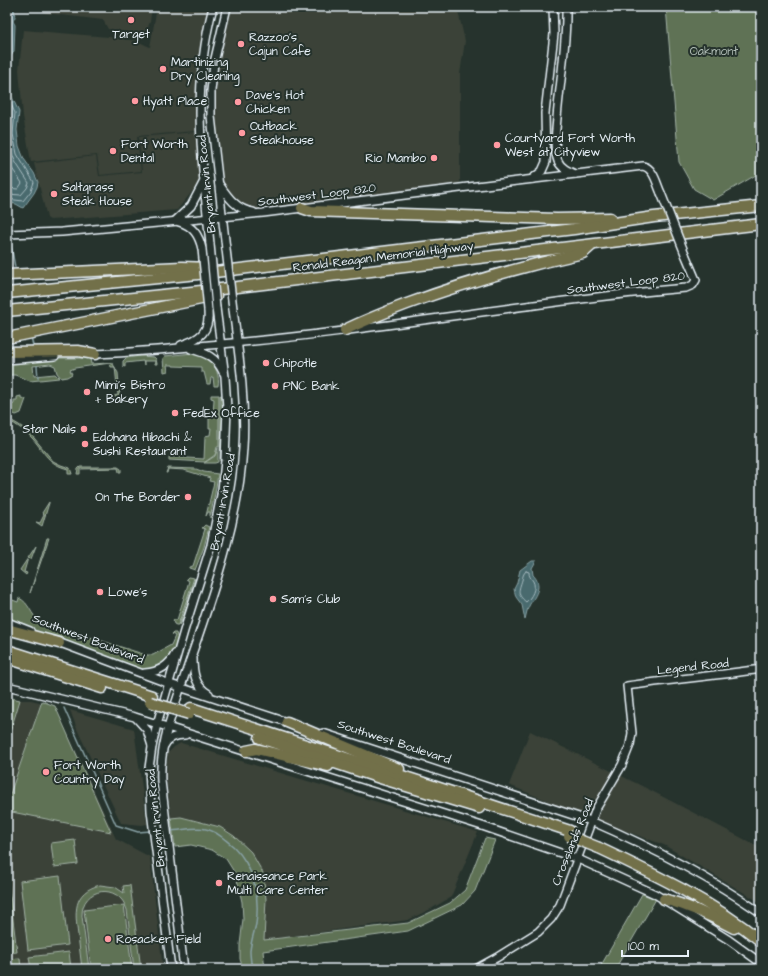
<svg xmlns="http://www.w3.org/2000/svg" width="768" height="976" viewBox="0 0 768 976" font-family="'Architects Daughter',sans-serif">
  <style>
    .built { fill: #3a4238 }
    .green { fill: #5e7255; stroke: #a3b2a6 }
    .water { fill: #486b6e; stroke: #88a1a5 }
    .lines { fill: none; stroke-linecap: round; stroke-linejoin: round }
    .shore { stroke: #a8bbc1; stroke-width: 1 }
    .stream { stroke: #88a1a5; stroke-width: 1.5 }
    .tertiary-casing { stroke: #e8f1f8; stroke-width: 10 }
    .secondary-casing { stroke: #e8f1f8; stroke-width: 10 }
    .motorway-casing { stroke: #e8f1f8; stroke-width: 13 }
    .tertiary { stroke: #26332d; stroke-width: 7 }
    .secondary { stroke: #26332d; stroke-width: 7 }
    .motorway { stroke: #726f4a; stroke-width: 10 }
    .secondary-bridge-casing { stroke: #e8f1f8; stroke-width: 10; stroke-linecap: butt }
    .motorway-bridge-casing { stroke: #e8f1f8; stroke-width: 13; stroke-linecap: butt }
    .secondary-bridge { stroke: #26332d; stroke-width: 7 }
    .motorway-bridge { stroke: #726f4a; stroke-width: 10 }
    .poi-dot { fill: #ff9aa2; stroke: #26332d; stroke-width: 1.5 }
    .labels { text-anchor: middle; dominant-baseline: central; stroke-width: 4; stroke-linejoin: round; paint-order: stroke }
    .poi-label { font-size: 12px; fill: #e8f1f8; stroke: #26332d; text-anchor: start }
    .park-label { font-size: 12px; fill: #b1beb7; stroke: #26332d }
    .street-label { font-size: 12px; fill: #e8f1f8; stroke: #26332d }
  </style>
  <rect width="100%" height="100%" fill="#26332d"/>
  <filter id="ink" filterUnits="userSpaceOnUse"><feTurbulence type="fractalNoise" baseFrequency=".025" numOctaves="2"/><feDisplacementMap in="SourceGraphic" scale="8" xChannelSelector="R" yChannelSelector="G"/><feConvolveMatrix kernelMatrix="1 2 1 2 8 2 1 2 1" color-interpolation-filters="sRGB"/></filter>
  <g filter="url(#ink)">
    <!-- built -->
    <g class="built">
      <polygon points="38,7 152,7 150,22 145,35 108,29 103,20 44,13 38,8"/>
      <polygon points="157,7 211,7 204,39 197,77 196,131 137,136 141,171 100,175 97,155 31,162 23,116 19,70 23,30 109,37 137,41 150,47"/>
      <polygon points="227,7 457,7 465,41 460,74 460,188 263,213 244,209 218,183 211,91"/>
      <polygon points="196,132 200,182 177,210 50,220 47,218 34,163 96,156 99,176 142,172 139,137"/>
      <polygon points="7,697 20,700 31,700 55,706 116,839 150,857 163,969 7,969"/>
      <polygon points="70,710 134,729 147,824 142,825 121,823 77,729"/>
      <polygon points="530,731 648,789 761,848 761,903 664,845 577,813 509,785"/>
      <polygon points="181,743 478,832 451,897 431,909 408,920 264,940 266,899 234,836 220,827 202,822 181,817 171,818 166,776 168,753 174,747"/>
    </g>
    <!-- green -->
    <g class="green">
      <polygon points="666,7 758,7 759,22 757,71 761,172 713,200 694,189 679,162"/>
      <path d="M193,353l15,5v1c8,7 12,17 10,27h-4l-1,-9 -2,1 -1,6h-3l-3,-12h-3v-5l-28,-1v-1h-6l1,6 -4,1 -1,-14 2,-2z"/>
      <polygon points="140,356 154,357 156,359 157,364 155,364 155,361 144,361 144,365 143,361 125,363 125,367 123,366 123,361 126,358"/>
      <polygon points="58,358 90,358 91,364 110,363 113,364 118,373 120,397 116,398 114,396 118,395 115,367 111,367 110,363 75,368 70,370 72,374 67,377 61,378 57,373 55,366 50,364 33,366 34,376 55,374 59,378 30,381 15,375 7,375 7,363"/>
      <polygon points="211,395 219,395 219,447 217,447 215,455 205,462 169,460 169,457 204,459 205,436 210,435 211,428 209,428 209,415 213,415 214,399 211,398"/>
      <polygon points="220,395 223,397 223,410 220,461"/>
      <polygon points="21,396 21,398 26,399 21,413 16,415 7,411 7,406 14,404 14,400 17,400 17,397"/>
      <path d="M7,418l12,7 11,8 23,28 8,4 9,3 2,6h-4v-5c-20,-5 -23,-16 -35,-30 -7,-8 -16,-14 -26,-19z"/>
      <polygon points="218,448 218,462 215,463 204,463 215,456"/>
      <polygon points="80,467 118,467 121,469 121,472 119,472 118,468 80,469 80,474 77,474 78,469"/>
      <polygon points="168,468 196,469 204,472 218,474 215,493 210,518 210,512 208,512 206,516 214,482 209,481 210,478 184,470 168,469 167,473 166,473"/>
      <polygon points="49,502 49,503 42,526 36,522 40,523 44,515 42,513"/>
      <polygon points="205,525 209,527 204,547 195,570 189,568 189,567 193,566 205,529 202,528"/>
      <polygon points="47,538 49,538 30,593"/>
      <polygon points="36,546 31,559 28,558 24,572 27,573 26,575 20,570"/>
      <polygon points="188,577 194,578 178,625 176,625 174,624 173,620 177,620 189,581 186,579"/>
      <polygon points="195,578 197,582 181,622 179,625"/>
      <path d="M7,598l11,4 1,-4c11,5 11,17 21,23l106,34h7l18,-10 4,-9 -3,-2 1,-1h3l2,6 -4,13 -9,12 -18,7 -6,-1 -134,-50z"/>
      <polygon points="7,697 20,700 7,742"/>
      <polygon points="42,701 55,706 111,832 7,811 7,803"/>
      <polygon points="181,817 220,827 234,836 251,852 263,873 266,899 264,940 408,923 450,903 465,890 485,838 495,840 475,891 462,905 408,931 263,951 265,969 243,969 240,959 240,945 243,919 242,902 236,875 226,859 212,850 191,845 175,847 171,818"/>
      <polygon points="75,840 78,864 54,867 51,843"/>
      <polygon points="60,876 68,945 28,950 20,881"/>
      <polygon points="7,880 8,880 17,952 7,953"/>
      <path d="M100,885l15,2 9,6 -1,-7 7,-1 11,84h-7l-7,-59c-8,-28 -46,-23 -45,6l7,53h-7c-1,-11 -3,-23 -4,-34 -3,-22 -6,-43 22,-50z"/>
      <polygon points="642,894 656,899 615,969 599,969"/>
      <polygon points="124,905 132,969 91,969 84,910"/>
      <polygon points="69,952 71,969 31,969 29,957"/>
      <polygon points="20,958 21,969 7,969 7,959"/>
    </g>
    <!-- water -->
    <g class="water">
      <polygon points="7,7 16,7 14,9 15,17 13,21 15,25 14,51 7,63"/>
      <polygon points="7,73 10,93 19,112 17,130 19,146 24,159 34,173 38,182 37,187 34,193 23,208 16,204 7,203"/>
      <path d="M532,561h4l-4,7 1,7c10,10 3,20 -3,29 -3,5 -4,11 -5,16l-3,-15 -6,-8 -2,-8 3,-6 3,-13z"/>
    </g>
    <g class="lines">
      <!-- shore -->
      <g class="shore">
        <polyline points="7,56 11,50 11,27 9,21 11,15 11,7"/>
        <polyline points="7,96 15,113 13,134 17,154 34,182 31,191 23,201 7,199"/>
        <polyline points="7,109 10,115 8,134 10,149 16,163 29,183 27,188 21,195 7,194"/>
        <polyline points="7,159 11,167 22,183 18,189 7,188"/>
        <path d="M526,571l3,1c0,4 1,5 4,9 4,7 -2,17 -7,21 -10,-8 -7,-12 -4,-22 1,-4 1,-6 4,-9z"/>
      </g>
      <!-- stream -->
      <g class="stream">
        <polyline points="7,220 8,228"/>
        <polyline points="10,241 15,267"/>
        <polyline points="31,336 33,346"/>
        <polyline points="37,366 38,378"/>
        <polyline points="64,708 116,825 138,832 151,831"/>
        <polyline points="157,831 165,831"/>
        <path d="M169,831c12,0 25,-5 37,-2 10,2 20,11 28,18 20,20 26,49 22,77 -2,9 -5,17 -6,27 0,6 1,12 2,18"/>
      </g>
      <defs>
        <g id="tertiary">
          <path d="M566,7c1,37 -6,74 -9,111 -1,13 -4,31 1,43 3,7 10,10 17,13"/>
          <polyline points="532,179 542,171 546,162 545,113 554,34 553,7"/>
          <path d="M476,969l20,-11 42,-26 13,-13 9,-14 36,-96 26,-44 8,-20 2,-12 -5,-47c45,-7 89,-10 134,-17"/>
        </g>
        <g id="secondary">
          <path d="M219,184c9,13 18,26 34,28"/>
          <polyline points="175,221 191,206 203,183"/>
          <path d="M179,222c14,4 20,13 23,27"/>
          <path d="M7,234l55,-2 201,-19 197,-25 183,-22c11,2 14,19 18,27"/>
          <path d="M210,244c-8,-83 -19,-154 3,-237"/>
          <polyline points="226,249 211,116 211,91 214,63 227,7"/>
          <path d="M181,345c19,-6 29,-13 27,-35"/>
          <path d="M191,349c15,4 25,8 32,23"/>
          <path d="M91,354c43,-1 86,-6 130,-10 155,-13 309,-43 465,-56l7,-3 3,-5 -11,-26"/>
          <polyline points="7,360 55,356"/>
          <polyline points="7,622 30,631"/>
          <polyline points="55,641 170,684 290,723"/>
          <path d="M193,658c0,15 2,28 16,36"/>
          <path d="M145,673c14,-1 24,-7 30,-19"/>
          <polyline points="7,686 135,717 193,735 482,826 578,859 655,894 729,940 761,963"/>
          <polyline points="137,719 147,730 152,746"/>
          <path d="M323,733l268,88c60,26 117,55 170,92"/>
          <path d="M164,746c4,-8 13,-11 21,-11"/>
          <polyline points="171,969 151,811 149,768 152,747 157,724 184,631 211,545 222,490 225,461 227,408 225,377 216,308"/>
          <path d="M184,969l-23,-188c-1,-19 2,-36 7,-54 28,-93 69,-180 75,-279 3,-47 -4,-93 -10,-139"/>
        </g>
        <g id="motorway">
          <polyline points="302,208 311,211 557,219 610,218"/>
          <polyline points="7,275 182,267 211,268"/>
          <polyline points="7,293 198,274 574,229 654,217 761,206"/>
          <polyline points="7,311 221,289 761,224"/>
          <path d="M345,330c20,-10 41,-18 62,-26 57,-21 116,-38 176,-51l9,-8"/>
          <polyline points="7,338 216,296"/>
          <polyline points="7,352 78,351 95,354"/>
          <polyline points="7,629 59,643"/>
          <polyline points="7,650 152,696"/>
          <polyline points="7,658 102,688"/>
          <polyline points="191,708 427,784 570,831"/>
          <polyline points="287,722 399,769"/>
          <polyline points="260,738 380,778 479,808"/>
          <polyline points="246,751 256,749 328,766"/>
          <path d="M599,848c57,27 114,54 162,93"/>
          <path d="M664,899c26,7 46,16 70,29"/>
        </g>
      </defs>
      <!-- tertiary casing -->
      <use href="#tertiary" class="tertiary-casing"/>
      <!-- secondary casing -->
      <use href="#secondary" class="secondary-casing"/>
      <!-- motorway casing -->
      <use href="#motorway" class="motorway-casing"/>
      <!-- tertiary -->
      <use href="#tertiary" class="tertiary"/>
      <!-- secondary -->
      <use href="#secondary" class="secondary"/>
      <!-- motorway -->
      <use href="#motorway" class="motorway"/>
      <defs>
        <g id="secondary-bridge">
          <polyline points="661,193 685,254"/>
          <polyline points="210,244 216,308"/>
          <polyline points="202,249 208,310"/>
          <polyline points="226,249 233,309"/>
        </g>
        <g id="motorway-bridge">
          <polyline points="150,702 189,714"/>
          <polyline points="569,836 599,848"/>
        </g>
      </defs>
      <!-- secondary-bridge casing -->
      <use href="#secondary-bridge" class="secondary-bridge-casing"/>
      <!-- motorway-bridge casing -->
      <use href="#motorway-bridge" class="motorway-bridge-casing"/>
      <!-- secondary-bridge -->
      <use href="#secondary-bridge" class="secondary-bridge"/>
      <!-- motorway-bridge -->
      <use href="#motorway-bridge" class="motorway-bridge"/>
    </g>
  </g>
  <!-- markers -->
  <g class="poi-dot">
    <circle cx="131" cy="20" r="4"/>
    <circle cx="241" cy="44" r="4"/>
    <circle cx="163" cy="69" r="4"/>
    <circle cx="135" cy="101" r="4"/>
    <circle cx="238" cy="102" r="4"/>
    <circle cx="242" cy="133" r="4"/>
    <circle cx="497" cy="145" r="4"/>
    <circle cx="113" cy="151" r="4"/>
    <circle cx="434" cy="158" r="4"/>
    <circle cx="54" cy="194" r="4"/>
    <circle cx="266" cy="363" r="4"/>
    <circle cx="275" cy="386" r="4"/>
    <circle cx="87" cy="392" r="4"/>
    <circle cx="175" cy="413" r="4"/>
    <circle cx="84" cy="429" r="4"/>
    <circle cx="85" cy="444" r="4"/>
    <circle cx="188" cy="497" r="4"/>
    <circle cx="100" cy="592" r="4"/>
    <circle cx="273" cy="599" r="4"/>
    <circle cx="46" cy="772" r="4"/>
    <circle cx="219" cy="883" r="4"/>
    <circle cx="108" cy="939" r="4"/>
  </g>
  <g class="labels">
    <!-- poi labels -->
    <g class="poi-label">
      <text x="131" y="34" text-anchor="middle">Target</text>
      <text x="249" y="37">Razzoo’s<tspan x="249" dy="14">Cajun Cafe</tspan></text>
      <text x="171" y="62">Martinizing<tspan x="171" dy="14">Dry Cleaning</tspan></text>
      <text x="246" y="95">Dave's Hot<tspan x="246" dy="14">Chicken</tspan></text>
      <text x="143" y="101">Hyatt Place</text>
      <text x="250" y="126">Outback<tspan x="250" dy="14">Steakhouse</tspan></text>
      <text x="505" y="138">Courtyard Fort Worth<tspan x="505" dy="14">West at Cityview</tspan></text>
      <text x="121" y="144">Fort Worth<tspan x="121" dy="14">Dental</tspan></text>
      <text x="426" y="158" text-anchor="end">Rio Mambo</text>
      <text x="62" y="187">Saltgrass<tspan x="62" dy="14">Steak House</tspan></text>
      <text x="274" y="363">Chipotle</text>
      <text x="95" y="385">Mimi’s Bistro<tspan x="95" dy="14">+ Bakery</tspan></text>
      <text x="283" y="386">PNC Bank</text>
      <text x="183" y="413">FedEx Office</text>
      <text x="76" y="429" text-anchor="end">Star Nails</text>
      <text x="93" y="437">Edohana Hibachi &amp;<tspan x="93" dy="14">Sushi Restaurant</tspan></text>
      <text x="180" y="497" text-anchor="end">On The Border</text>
      <text x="108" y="592">Lowe's</text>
      <text x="281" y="599">Sam's Club</text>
      <text x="54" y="765">Fort Worth<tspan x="54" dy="14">Country Day</tspan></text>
      <text x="227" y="876">Renaissance Park<tspan x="227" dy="14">Multi Care Center</tspan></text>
      <text x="116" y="939">Rosacker Field</text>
    </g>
    <!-- park labels -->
    <g class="park-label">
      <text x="714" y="51">Oakmont</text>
    </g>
    <!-- street labels -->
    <g class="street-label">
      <text transform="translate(207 184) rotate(-96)">Bryant Irvin Road</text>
      <text transform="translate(317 195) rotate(-7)">Southwest Loop 820</text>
      <text transform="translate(383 257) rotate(-7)">Ronald Reagan Memorial Highway</text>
      <text transform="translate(626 283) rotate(-7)">Southwest Loop 820</text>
      <text transform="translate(223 502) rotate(-80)">Bryant Irvin Road</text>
      <text transform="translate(88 639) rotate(21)">Southwest Boulevard</text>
      <text transform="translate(693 667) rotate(-6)">Legend Road</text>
      <text transform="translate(394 742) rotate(18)">Southwest Boulevard</text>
      <text transform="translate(156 818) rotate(-96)">Bryant Irvin Road</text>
      <text transform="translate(573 842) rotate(-68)">Crosslands Road</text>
    </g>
  </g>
  <!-- margin -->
  <rect width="768" height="976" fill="none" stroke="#26332d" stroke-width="24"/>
  <rect x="12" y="12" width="744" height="952" fill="none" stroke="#e8f1f8" stroke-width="1.5" filter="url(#ink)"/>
  <!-- scale -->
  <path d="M622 950v6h66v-6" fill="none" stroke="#e8f1f8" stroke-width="2"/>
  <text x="628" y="950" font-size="12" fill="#e8f1f8" stroke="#26332d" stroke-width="3" paint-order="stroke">100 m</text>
</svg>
